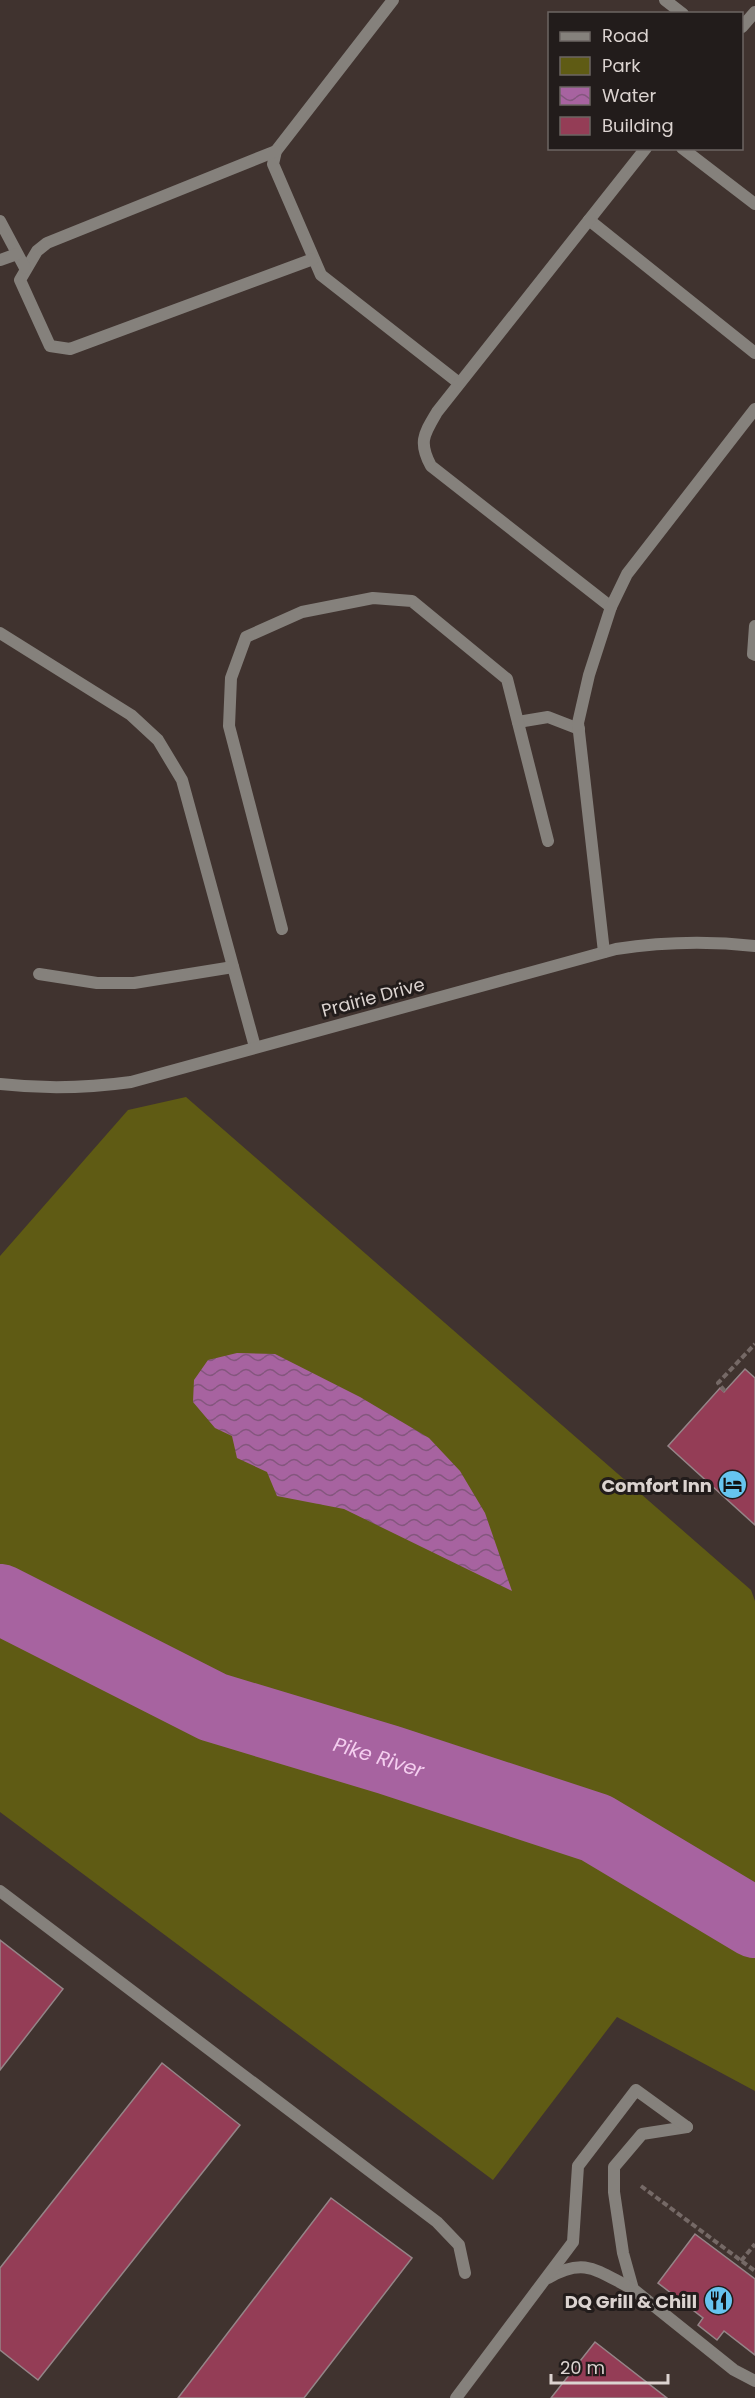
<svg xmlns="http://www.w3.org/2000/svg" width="755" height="2398" viewBox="0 0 755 2398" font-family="Poppins,sans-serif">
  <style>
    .green { fill: #5f5b14 }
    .water { fill: url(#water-waves) }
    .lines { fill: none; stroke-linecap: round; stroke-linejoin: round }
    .river { stroke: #a763a0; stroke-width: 70 }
    .building { fill: #943d56; stroke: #958588; stroke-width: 1.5 }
    .path { stroke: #756966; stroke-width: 4; stroke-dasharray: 6 3; stroke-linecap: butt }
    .service { stroke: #85817c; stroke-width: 12 }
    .minor { stroke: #85817c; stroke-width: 12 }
    .labels { text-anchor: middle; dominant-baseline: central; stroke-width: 6; stroke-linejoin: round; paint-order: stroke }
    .street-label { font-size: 18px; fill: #dbd3d0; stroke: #221c1b }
    .poi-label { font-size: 18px; font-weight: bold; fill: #dbd3d0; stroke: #221c1b; text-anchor: end }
    .water-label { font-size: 20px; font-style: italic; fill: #f4ceef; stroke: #221c1b }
  </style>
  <defs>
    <pattern id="water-waves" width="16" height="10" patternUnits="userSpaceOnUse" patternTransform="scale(1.5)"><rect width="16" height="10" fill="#a763a0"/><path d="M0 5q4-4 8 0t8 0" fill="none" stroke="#84567e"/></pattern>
  </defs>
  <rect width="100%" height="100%" fill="#40332f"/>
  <!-- green -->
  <polygon class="green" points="186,1097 751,1590 755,1601 755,2091 617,2017 493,2180 0,1812 0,1256 128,1110"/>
  <!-- water -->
  <polygon class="water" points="237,1353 275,1354 360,1397 429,1438 460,1471 485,1513 512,1591 344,1509 277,1496 267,1472 237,1458 232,1436 215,1428 193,1402 194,1380 208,1360"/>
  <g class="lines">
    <!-- river -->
    <path class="river" id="s1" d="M0,1599l213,108 176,53 207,68 159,95"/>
  </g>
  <!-- building -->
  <g class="building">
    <polygon points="745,1369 755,1378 755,1525 668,1446 720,1388 724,1392"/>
    <polygon points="0,1940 63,1989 0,2070"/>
    <polygon points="162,2063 240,2125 38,2380 0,2350 0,2268"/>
    <polygon points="331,2198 412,2258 304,2398 178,2398"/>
    <polygon points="695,2234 755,2279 755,2355 724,2331 717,2340 698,2325 703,2318 658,2283"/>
    <polygon points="595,2342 667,2398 551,2398"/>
  </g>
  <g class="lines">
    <!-- path -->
    <g class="path">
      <polyline points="725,1391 718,1383 755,1344"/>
      <polyline points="641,2186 755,2271"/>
      <polyline points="741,2261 755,2244"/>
    </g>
    <!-- service -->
    <g class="service">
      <polyline points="393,0 276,151 273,164 321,275 459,383"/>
      <polyline points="665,0 683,14"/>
      <polyline points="742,27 755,12"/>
      <polyline points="682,148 755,204"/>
      <polyline points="276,151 47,243 37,251 20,280 50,346 70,349 313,259"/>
      <polyline points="589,220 755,353"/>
      <polyline points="0,221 25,268"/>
      <polyline points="0,260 17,254"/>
      <path d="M611,607l-180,-141c-13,-24 -7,-32 6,-54l209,-264"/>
      <polyline points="755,626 753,654 755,655"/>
      <polyline points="0,633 131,715 158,740 182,780 255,1047"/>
      <polyline points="518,722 548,717 579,729"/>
      <polyline points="282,929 229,726 231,678 246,637 302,612 373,598 412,601 507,679 548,841"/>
      <polyline points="604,952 578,723 589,675 611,607 627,574 755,409"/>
      <polyline points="39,974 97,983 134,983 233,967"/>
      <polyline points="0,1891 437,2222 459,2245 465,2273"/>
      <polyline points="687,2127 642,2134 614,2167 614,2192 623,2253 633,2289 734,2370 755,2381"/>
      <path d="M548,2278c38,-22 50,-6 85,11"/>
      <polyline points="456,2398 573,2242 578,2166 636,2090 687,2127"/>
    </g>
    <!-- minor -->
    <path class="minor" d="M0,1084c44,5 87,4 131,-2l485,-133c46,-7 93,-8 139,-3"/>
  </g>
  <!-- icons -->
  <defs>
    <symbol id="hotel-disc" viewBox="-11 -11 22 22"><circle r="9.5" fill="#66c4ef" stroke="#221c1b"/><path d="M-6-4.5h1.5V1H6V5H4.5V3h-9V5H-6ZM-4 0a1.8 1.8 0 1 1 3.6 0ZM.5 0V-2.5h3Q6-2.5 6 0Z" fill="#111"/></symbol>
    <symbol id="restaurant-disc" viewBox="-11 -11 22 22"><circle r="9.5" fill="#66c4ef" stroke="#221c1b"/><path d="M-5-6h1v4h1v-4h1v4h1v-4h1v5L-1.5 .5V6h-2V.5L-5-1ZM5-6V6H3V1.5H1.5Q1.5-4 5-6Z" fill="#111"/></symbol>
  </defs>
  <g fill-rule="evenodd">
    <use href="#hotel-disc" x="716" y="1468" width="33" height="33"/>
    <use href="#restaurant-disc" x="702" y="2284" width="33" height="33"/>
  </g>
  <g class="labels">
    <!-- street labels -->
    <g class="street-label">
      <text transform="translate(373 997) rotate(-15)">Prairie Drive</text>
    </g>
    <!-- poi labels -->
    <g class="poi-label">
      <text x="712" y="1485">Comfort Inn</text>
      <text x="697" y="2301">DQ Grill &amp; Chill</text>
    </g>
    <!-- water labels -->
    <g class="water-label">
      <text stroke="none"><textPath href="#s1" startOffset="412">Pike River</textPath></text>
    </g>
  </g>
  <!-- legend -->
  <rect x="548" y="12" width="195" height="138" fill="#221c1b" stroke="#6c6563" stroke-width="1.5"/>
  <rect x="560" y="32" width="30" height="9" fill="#85817c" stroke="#6c6563" stroke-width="1.5"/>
  <text x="602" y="42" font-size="18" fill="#dbd3d0">Road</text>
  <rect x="560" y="57" width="30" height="18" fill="#5f5b14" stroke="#6c6563" stroke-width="1.5"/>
  <text x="602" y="72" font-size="18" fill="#dbd3d0">Park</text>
  <rect x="560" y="87" width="30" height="18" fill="url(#water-waves)" stroke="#6c6563" stroke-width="1.5"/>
  <text x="602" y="102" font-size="18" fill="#dbd3d0">Water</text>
  <rect x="560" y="117" width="30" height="18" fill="#943d56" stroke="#6c6563" stroke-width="1.5"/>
  <text x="602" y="132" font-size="18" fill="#dbd3d0">Building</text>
  <!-- scale -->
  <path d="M551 2374v9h117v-9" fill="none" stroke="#dbd3d0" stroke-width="3"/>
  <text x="560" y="2374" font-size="18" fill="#dbd3d0" stroke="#221c1b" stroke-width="4.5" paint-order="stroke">20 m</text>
</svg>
